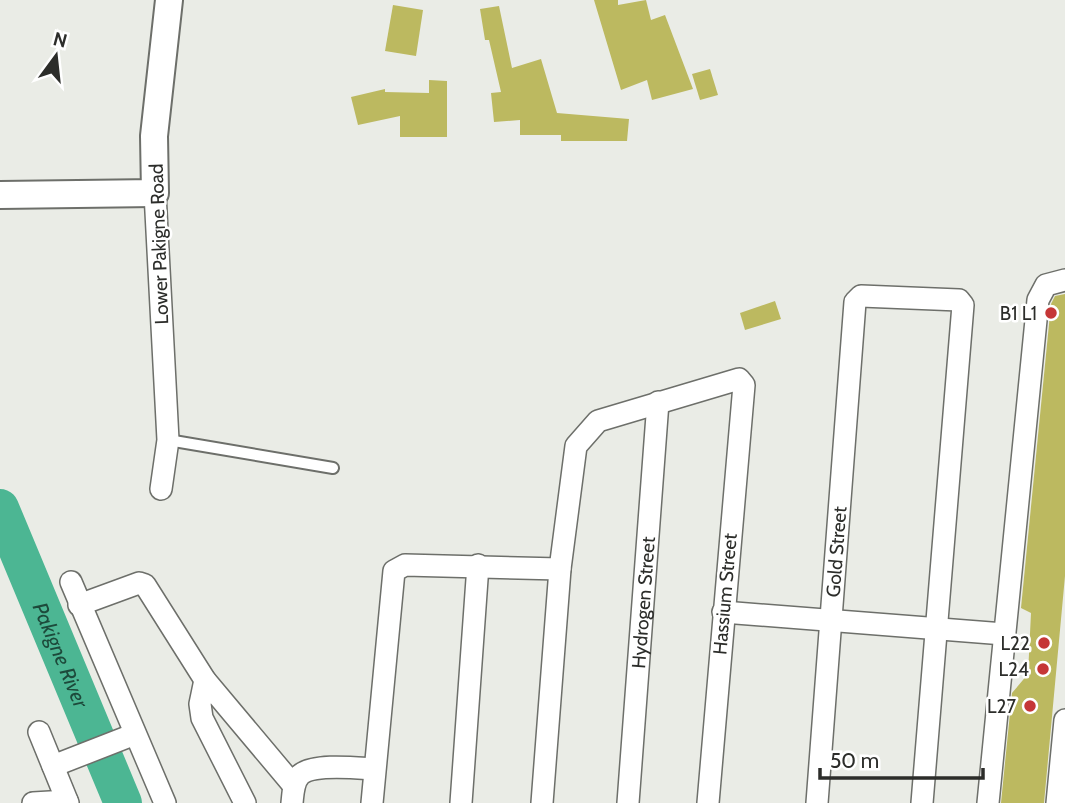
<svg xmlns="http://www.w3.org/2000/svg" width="1065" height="803" viewBox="0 0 1065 803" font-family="Cabin,sans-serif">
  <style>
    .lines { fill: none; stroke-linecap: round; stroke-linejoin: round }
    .river { stroke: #4cb693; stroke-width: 38 }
    .building { fill: #bcb960 }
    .service-casing { stroke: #6d6f6a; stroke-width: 14 }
    .minor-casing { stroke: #6d6f6a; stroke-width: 24 }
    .tertiary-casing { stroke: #6d6f6a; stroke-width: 30 }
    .service { stroke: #fff; stroke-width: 10 }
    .minor { stroke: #fff; stroke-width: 21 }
    .tertiary { stroke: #fff; stroke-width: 26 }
    .poi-dot { fill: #c53636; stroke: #fff; stroke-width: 2.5 }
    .labels { text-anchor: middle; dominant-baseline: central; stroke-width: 5; stroke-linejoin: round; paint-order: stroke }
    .street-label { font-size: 19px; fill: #2c2d2a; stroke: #fff }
    .poi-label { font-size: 19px; fill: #2c2d2a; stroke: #fff; text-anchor: end }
    .water-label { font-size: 21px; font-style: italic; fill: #1d4a3b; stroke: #fff }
  </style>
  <rect width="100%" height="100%" fill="#eaece6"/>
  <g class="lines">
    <!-- river -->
    <path class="river" id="s1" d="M0,508l123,295"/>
  </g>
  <!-- building -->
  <g class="building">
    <polygon points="594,0 618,0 618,5 646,0 651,20 665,15 693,89 652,100 647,80 621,90"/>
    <polygon points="393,5 423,10 416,56 385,51"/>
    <polygon points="499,6 512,68 541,59 557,113 629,119 627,141 561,141 561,135 520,135 520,120 494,122 491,93 501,92 489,40 485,40 480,9"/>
    <polygon points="710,69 718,95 700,100 692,74"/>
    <polygon points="429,80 447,81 447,137 400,137 400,116 358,125 351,97 385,89 385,92 429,93"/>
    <polygon points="1065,294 1065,576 1044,803 1001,803 1012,693 1028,674 1031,613 1021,608 1051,304 1055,296"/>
    <polygon points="775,301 781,319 745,330 740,313"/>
  </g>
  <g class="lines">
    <defs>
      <polyline id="service" points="168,440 333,468"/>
      <g id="minor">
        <polyline points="155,193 168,440 161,489"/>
        <polyline points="71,582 165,803"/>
        <polyline points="79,605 139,583 145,585 205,680 294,786"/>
        <polyline points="723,612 1004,634"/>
        <polyline points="205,680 200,704 202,718 245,803"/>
        <polyline points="39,732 68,803"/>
        <polyline points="53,766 135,734"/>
        <polyline points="33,803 67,801"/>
        <path d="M292,803c1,-9 1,-21 8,-28 13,-12 57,-7 74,-6"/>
        <polyline points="372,803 394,571 405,565 560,569"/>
        <polyline points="461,803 478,565"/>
        <polyline points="542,803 560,569 576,446 598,421 739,379 744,385 708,803"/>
        <path id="s2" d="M628,803l30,-401"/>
        <path id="s3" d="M817,803l38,-501 6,-6 98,4 4,5 -41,498"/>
        <polyline points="988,803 1038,300 1046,285 1065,280"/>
        <polyline points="1057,803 1065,720"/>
      </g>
      <polyline id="tertiary" points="0,195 155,193 154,136 169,0"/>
    </defs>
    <!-- service casing -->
    <use href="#service" class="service-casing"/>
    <!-- minor casing -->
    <use href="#minor" class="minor-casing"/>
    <!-- tertiary casing -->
    <use href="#tertiary" class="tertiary-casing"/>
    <!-- service -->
    <use href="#service" class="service"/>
    <!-- minor -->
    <use href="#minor" class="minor"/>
    <!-- tertiary -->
    <use href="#tertiary" class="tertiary"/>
  </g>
  <!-- markers -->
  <g class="poi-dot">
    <circle cx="1051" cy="313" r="7"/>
    <circle cx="1044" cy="643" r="7"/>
    <circle cx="1043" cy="669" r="7"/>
    <circle cx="1030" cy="706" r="7"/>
  </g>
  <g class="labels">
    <!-- street labels -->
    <g class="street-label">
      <text transform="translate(159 244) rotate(-92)">Lower Pakigne Road</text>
      <text stroke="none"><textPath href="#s3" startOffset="252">Gold Street</textPath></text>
      <text transform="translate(725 594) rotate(-85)">Hassium Street</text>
      <text stroke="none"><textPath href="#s2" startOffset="201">Hydrogen Street</textPath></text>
    </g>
    <!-- poi labels -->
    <g class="poi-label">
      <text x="1037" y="313">B1 L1</text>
      <text x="1030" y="643">L22</text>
      <text x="1029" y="669">L24</text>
      <text x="1016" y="706">L27</text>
    </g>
    <!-- water labels -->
    <g class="water-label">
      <text stroke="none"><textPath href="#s1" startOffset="159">Pakigne River</textPath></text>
    </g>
  </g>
  <!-- north arrow -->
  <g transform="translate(56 56) rotate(15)" stroke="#ffffff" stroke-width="5" paint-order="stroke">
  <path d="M0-5L12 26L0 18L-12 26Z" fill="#2c2d2a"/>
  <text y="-10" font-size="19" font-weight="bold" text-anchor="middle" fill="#2c2d2a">N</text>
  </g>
  <!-- scale -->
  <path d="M820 768v10h163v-10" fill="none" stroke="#2c2d2a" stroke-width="3.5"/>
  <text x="830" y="768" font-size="21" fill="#2c2d2a" stroke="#ffffff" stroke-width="5" paint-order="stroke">50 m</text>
</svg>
